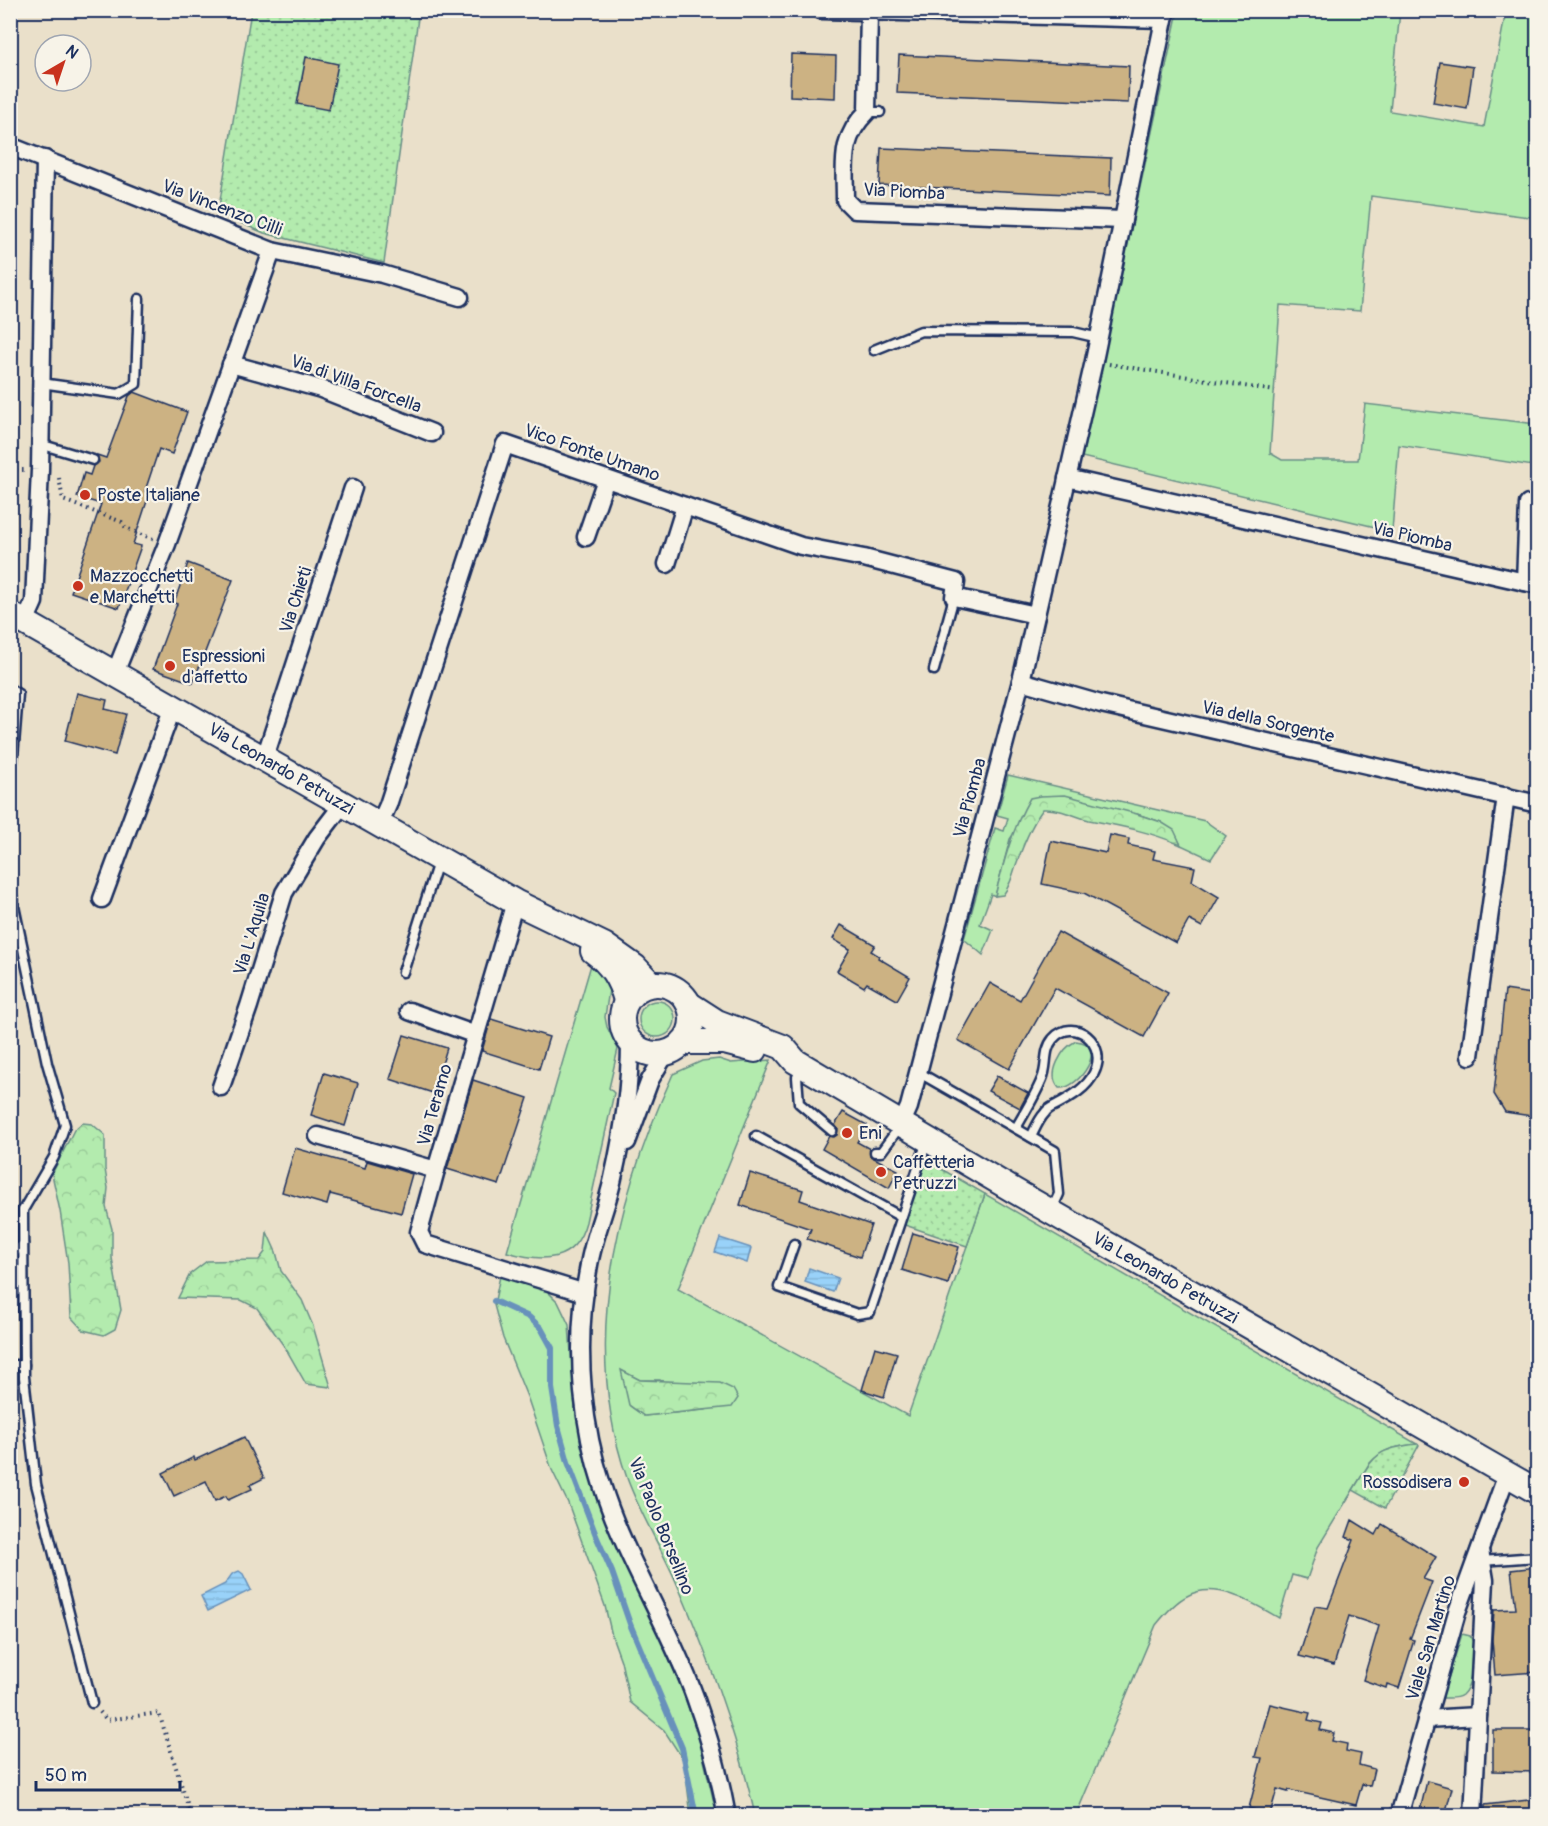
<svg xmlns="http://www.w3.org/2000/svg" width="1548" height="1826" viewBox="0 0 1548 1826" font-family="Pangolin,sans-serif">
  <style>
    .green { fill: #b3ebae; stroke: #678d86; stroke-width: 1.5; fill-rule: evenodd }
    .forest { fill: url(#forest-crowns); stroke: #678d86; stroke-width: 1.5 }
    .garden { fill: url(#garden-dots); stroke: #678d86; stroke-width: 1.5 }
    .water { fill: url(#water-rules); stroke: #6791bb; stroke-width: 1.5 }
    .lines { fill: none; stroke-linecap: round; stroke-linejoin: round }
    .stream { stroke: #6791bb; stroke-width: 6 }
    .building { fill: #ccb283; stroke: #1b2f5e; stroke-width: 1.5 }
    .lane-casing { stroke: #1b2f5e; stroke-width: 13 }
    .street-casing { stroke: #1b2f5e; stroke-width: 21 }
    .secondary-casing { stroke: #1b2f5e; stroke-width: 28 }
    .path { stroke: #1b2f5e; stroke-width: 4; stroke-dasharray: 1.5 4.5; stroke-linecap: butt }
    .lane { stroke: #f7f3e8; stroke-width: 8 }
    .street { stroke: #f7f3e8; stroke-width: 16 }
    .secondary { stroke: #f7f3e8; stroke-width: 24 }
    .poi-dot { fill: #c8321e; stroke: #f7f3e8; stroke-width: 2 }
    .labels { text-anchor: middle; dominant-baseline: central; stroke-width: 4.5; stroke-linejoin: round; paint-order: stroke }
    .street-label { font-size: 18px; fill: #1b2f5e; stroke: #f7f3e8 }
    .poi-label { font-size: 18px; fill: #1b2f5e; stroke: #f7f3e8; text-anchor: start }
  </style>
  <defs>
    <pattern id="forest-crowns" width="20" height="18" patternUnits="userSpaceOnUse" patternTransform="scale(1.5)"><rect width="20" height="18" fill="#b3ebae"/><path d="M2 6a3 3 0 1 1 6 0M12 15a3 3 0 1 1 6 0" fill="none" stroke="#99ca98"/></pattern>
    <pattern id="garden-dots" width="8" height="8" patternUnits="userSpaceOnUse" patternTransform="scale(1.5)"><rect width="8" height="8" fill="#b3ebae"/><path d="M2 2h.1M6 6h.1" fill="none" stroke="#99ca98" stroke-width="1.8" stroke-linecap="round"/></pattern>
    <pattern id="water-rules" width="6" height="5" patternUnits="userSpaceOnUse" patternTransform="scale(1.5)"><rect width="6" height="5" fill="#99d2f9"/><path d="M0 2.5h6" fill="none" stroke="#83b5d8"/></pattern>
  </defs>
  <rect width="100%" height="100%" fill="#eae0ca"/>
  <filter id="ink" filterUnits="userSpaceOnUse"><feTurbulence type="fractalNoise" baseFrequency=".0167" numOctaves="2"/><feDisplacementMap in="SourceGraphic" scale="12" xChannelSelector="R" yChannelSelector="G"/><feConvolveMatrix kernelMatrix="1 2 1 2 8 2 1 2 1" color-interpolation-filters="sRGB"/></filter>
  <g filter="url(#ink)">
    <!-- green -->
    <g class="green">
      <polygon points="1178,11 1400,11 1390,111 1484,127 1506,11 1537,11 1537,218 1371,196 1360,311 1280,305 1270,453 1282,460 1358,460 1365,404 1537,424 1533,466 1399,445 1392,531 1082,457"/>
      <polygon points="11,443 16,443 13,582 10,580"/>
      <polygon points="1008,775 1205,821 1226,836 1211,859 1181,845 1176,836 1161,822 1137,814 1040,796 1010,839 995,896 991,894 980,924 993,930 983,955 964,939 995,828 1004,831 1008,818 997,815"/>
      <path d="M593,958l17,25 -5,34 2,10 11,22 -9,39 5,5 -28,129c-11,42 -44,40 -79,30z"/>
      <circle cx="657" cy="1019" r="18"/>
      <path d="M1076,1041c34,3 3,49 -17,47 -13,-14 3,-40 17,-47z"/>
      <path d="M719,1059l12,4 40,-3 -93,229 230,127 77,-222 432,250c-22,3 -32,3 -48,20l-51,83 -11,32 -15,-4 -13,43c-26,-15 -62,-38 -92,-22 -12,6 -23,19 -31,29l-80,190h-321c-18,-80 -45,-155 -78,-231 -15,-35 -37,-70 -50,-106 -47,-135 -11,-279 46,-404l29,-13zM622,1371l18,9h20l45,30 -61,6 -14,-10z"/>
      <polygon points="501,1271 544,1288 558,1302 569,1325 575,1408 585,1457 604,1509 679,1682 697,1731 717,1815 691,1815 684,1761 664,1730 630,1702 621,1661 612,1636 605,1606 568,1503 552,1470 528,1399 503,1338 494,1305"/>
      <path d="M1462,1634l8,2 3,6c-1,15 1,42 -11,53 -5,4 -13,3 -20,3z"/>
    </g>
    <!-- forest -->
    <g class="forest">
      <path d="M1065,795l72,19 24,8 13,8 7,15c-30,-13 -60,-19 -92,-25 -15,-4 -30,-12 -46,-11 -12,16 -20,37 -27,56 -4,11 -5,20 -13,30l-8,1c9,-35 17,-67 35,-98l10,-2z"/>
      <polygon points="82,1123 92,1124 105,1135 105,1169 108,1188 106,1207 112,1229 112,1258 121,1310 115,1329 104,1335 83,1330 71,1317 68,1263 60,1211 52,1174 74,1130"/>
      <polygon points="267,1232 276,1252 281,1271 302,1300 313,1326 331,1387 306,1384 286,1349 257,1308 241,1300 178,1298 190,1274 207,1261 259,1260 265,1252"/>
      <polygon points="621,1370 640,1380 720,1383 733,1389 738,1398 732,1407 644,1416 629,1405"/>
    </g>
    <!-- garden -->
    <g class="garden">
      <polygon points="379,10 418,18 384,263 264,233 218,213 251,11"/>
      <polygon points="924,1159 985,1194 967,1246 902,1224"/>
      <path d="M1417,1444l2,1 -34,63 -32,-18c22,-35 22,-41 64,-46z"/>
    </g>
    <!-- water -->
    <g class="water">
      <polygon points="720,1238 751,1248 747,1263 715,1252"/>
      <polygon points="809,1268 838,1278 833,1292 805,1282"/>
      <polygon points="239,1571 243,1574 251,1590 208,1611 201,1596 225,1584 232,1574"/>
    </g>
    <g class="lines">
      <!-- stream -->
      <polyline class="stream" points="494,1301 529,1317 541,1328 552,1348 552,1388 558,1426 568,1462 597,1538 612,1572 630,1624 682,1748 696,1816"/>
    </g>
    <!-- building -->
    <g class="building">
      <polygon points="791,54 836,56 835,98 790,96"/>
      <polygon points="899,55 1129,66 1128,103 897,93"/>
      <polygon points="306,57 338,64 329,110 297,104"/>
      <polygon points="1440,62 1473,67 1467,109 1433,103"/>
      <polygon points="881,148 1111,158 1110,196 879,185"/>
      <polygon points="134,392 187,412 172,454 159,449 145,491 149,495 133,544 141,546 119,608 71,592 101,504 77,497 84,473 90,475 93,466 99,462 97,455 106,458 129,396"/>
      <polygon points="188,563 233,580 193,683 153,669 177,604 174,603"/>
      <polygon points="77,693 107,700 105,709 126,714 115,755 65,741"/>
      <polygon points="1110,835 1129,839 1128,845 1155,851 1153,859 1195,867 1192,881 1219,897 1202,927 1189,920 1176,943 1084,893 1042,884 1051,841 1106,853"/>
      <polygon points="841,925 875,945 871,951 879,956 878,958 910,977 897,1000 867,983 864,987 837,971 850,949 833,939"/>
      <polygon points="1058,932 1168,993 1144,1037 1055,988 1009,1069 958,1040 990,983 1020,1000"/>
      <polygon points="1505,990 1538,995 1538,1117 1505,1112 1494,1094"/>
      <polygon points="491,1019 549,1037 539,1069 482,1051"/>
      <polygon points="404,1035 447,1048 433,1093 390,1079"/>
      <polygon points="324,1073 358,1083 345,1126 311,1115"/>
      <polygon points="997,1076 1028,1093 1020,1108 988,1091"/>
      <polygon points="473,1080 528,1098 499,1185 447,1169"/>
      <polygon points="843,1112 867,1125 857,1142 870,1149 870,1156 898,1170 889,1188 822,1149 829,1136 834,1137 837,1135 838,1129 835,1125"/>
      <polygon points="295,1148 365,1168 367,1161 412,1174 401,1213 330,1194 327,1205 282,1192"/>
      <polygon points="750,1173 803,1190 800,1200 871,1225 860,1257 807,1239 811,1229 740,1205"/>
      <polygon points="913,1233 959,1247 948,1284 902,1270"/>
      <polygon points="875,1347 897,1353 884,1397 862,1390"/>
      <polygon points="244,1437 264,1478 250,1485 252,1489 228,1500 226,1496 215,1501 206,1481 174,1496 163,1473 194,1457 195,1460"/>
      <polygon points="1352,1520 1376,1535 1382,1524 1436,1557 1423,1579 1432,1582 1410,1639 1414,1640 1399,1688 1387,1684 1386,1688 1363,1680 1379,1626 1349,1616 1334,1665 1299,1656 1315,1606 1328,1608 1354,1540 1346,1537"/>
      <polygon points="1538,1567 1538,1672 1495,1675 1492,1640 1494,1610 1516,1609 1511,1570"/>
      <polygon points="1270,1704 1310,1713 1308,1720 1322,1723 1320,1730 1334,1733 1332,1741 1347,1744 1346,1751 1361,1754 1359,1765 1374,1769 1370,1786 1362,1784 1356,1805 1289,1790 1288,1792 1277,1789 1270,1814 1249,1808 1262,1758 1255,1757"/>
      <polygon points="1493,1730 1538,1730 1538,1772 1493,1771"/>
      <polygon points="1427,1781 1452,1788 1445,1815 1419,1815"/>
      <polygon points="1538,1799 1538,1815 1485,1815 1485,1805"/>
    </g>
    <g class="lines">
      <defs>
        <g id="lane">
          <polyline points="867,112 880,112"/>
          <polyline points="874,350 921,331 1073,332 1099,338"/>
          <polyline points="41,383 119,394 136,384 139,299"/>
          <polyline points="40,444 93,460"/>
          <polyline points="934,670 954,597"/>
          <polyline points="10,689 18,694 10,796"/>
          <polyline points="10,887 47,1063 65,1125 54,1157 23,1210 24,1377 36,1484 92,1703"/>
          <polyline points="403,972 438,862"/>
          <polyline points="803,1067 797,1077 799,1103 832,1131"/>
          <polyline points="918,1072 1055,1151 1059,1194 1052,1209"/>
          <path d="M1016,1128c9,-16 19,-32 26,-49 6,-13 1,-28 11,-40 21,-24 56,5 41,34 -7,15 -23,24 -38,32 -4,2 -9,4 -11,8 -6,6 -10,16 -14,24"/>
          <polyline points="756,1136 901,1217"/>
          <polyline points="875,1152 881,1152 901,1125"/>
          <polyline points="794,1244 779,1287 857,1314 870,1312 927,1141"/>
          <polyline points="10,1257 23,1244"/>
          <polyline points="10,1365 24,1365"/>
          <polyline points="1482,1561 1538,1557"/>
        </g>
        <g id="street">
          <polyline points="821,10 1164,19"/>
          <path d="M869,12l-2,100c-28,27 -22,53 -22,88l10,10 268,10"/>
          <polyline points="10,146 272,251 382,274 460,297"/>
          <polyline points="231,364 321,389 432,433"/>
          <polyline points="1067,478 1538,585"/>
          <polyline points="586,537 606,479"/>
          <polyline points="667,564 685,506"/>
          <polyline points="1525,582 1528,504"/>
          <polyline points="25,622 34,602 40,470 45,159"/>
          <polyline points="115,673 167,544 272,251"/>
          <polyline points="1021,681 1101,704 1529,802 1538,802"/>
          <polyline points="264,760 353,488"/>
          <polyline points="379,825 388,805 505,444 801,546 864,558 956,582 954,597 1036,615"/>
          <polyline points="102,899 173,707"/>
          <polyline points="409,1011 476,1035"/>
          <path d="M630,1043c0,44 -7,91 -17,135 -6,29 -19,57 -24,87 -8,42 -10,84 -6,127 3,31 9,63 19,93 23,74 67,140 93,212 13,36 25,81 32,119"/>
          <polyline points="1470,1056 1506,796"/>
          <polyline points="221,1087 249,1006 284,893 317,838 343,804"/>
          <polyline points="901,1125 909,1107 1021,681 1094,361 1166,10"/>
          <polyline points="318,1136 436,1170 515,902"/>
          <polyline points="627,1142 650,1080 666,1053"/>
          <polyline points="436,1170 419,1232 425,1244 585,1293"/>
          <polyline points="1426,1719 1478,1716"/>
          <polyline points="1399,1816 1457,1612 1507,1474"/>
          <polyline points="1473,1816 1485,1580 1480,1550"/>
        </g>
        <g id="secondary">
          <polyline points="10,614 515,902 604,945 635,967 651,984"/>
          <path d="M593,951c18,13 27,28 33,49"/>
          <circle cx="657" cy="1019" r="35"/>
          <polyline points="689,1004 717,1022 783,1047 795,1061 1013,1190 1538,1492"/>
          <polyline points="683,1042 724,1042 755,1050"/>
        </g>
      </defs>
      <!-- lane casing -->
      <use href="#lane" class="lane-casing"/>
      <!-- street casing -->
      <use href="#street" class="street-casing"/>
      <!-- secondary casing -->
      <use href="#secondary" class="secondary-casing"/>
      <!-- path -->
      <g class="path">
        <polyline points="1109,364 1275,391"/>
        <polyline points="10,470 25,470"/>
        <polyline points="59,478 63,500 122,522 126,528 153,539"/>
        <polyline points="100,1712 107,1720 159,1713 191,1816"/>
      </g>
      <!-- lane -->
      <use href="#lane" class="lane"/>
      <!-- street -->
      <use href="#street" class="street"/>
      <!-- secondary -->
      <use href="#secondary" class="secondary"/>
    </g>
  </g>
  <!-- markers -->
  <g class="poi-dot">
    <circle cx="85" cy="495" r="6"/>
    <circle cx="78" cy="586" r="6"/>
    <circle cx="170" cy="666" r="6"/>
    <circle cx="847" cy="1133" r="6"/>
    <circle cx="881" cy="1172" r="6"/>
    <circle cx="1464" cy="1482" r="6"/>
  </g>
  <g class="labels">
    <!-- street labels -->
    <g class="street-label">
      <text transform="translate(904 192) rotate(3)">Via Piomba</text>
      <text transform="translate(222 208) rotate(21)">Via Vincenzo Cilli</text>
      <text transform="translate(356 384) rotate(20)">Via di Villa Forcella</text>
      <text transform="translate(592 453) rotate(19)">Vico Fonte Umano</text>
      <text transform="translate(1412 537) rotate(13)">Via Piomba</text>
      <text transform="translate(296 600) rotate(-72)">Via Chieti</text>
      <text transform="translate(1268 722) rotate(13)">Via della Sorgente</text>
      <text transform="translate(281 769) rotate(30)">Via Leonardo Petruzzi</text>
      <text transform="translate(970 798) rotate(-75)">Via Piomba</text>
      <text transform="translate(252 934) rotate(-73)">Via L'Aquila</text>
      <text transform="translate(435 1105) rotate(-74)">Via Teramo</text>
      <text transform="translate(1165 1278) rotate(30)">Via Leonardo Petruzzi</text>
      <text transform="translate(661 1526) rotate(68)">Via Paolo Borsellino</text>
      <text transform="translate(1431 1638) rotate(-73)">Viale San Martino</text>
    </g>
    <!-- poi labels -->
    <g class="poi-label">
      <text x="97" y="495">Poste Italiane</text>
      <text x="90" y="576">Mazzocchetti<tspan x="90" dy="21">e Marchetti</tspan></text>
      <text x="182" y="656">Espressioni<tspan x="182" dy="21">d'affetto</tspan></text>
      <text x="859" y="1133">Eni</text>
      <text x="893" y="1162">Caffetteria<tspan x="893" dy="21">Petruzzi</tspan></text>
      <text x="1452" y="1482" text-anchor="end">Rossodisera</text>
    </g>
  </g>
  <!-- margin -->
  <rect width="1548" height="1826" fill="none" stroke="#f7f3e8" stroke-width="36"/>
  <rect x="18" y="18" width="1512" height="1790" fill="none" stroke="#1b2f5e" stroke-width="2" filter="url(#ink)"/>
  <!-- north arrow -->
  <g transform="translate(63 63) rotate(39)"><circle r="28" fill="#f7f3e8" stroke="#9fa5b1" stroke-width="1.5"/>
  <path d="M0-4.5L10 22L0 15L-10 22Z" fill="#c8321e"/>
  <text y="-9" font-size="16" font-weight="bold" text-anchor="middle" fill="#1b2f5e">N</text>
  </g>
  <!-- scale -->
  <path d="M36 1781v9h144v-9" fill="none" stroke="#1b2f5e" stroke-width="3"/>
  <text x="45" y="1781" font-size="18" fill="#1b2f5e" stroke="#f7f3e8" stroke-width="4.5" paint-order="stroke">50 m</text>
</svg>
